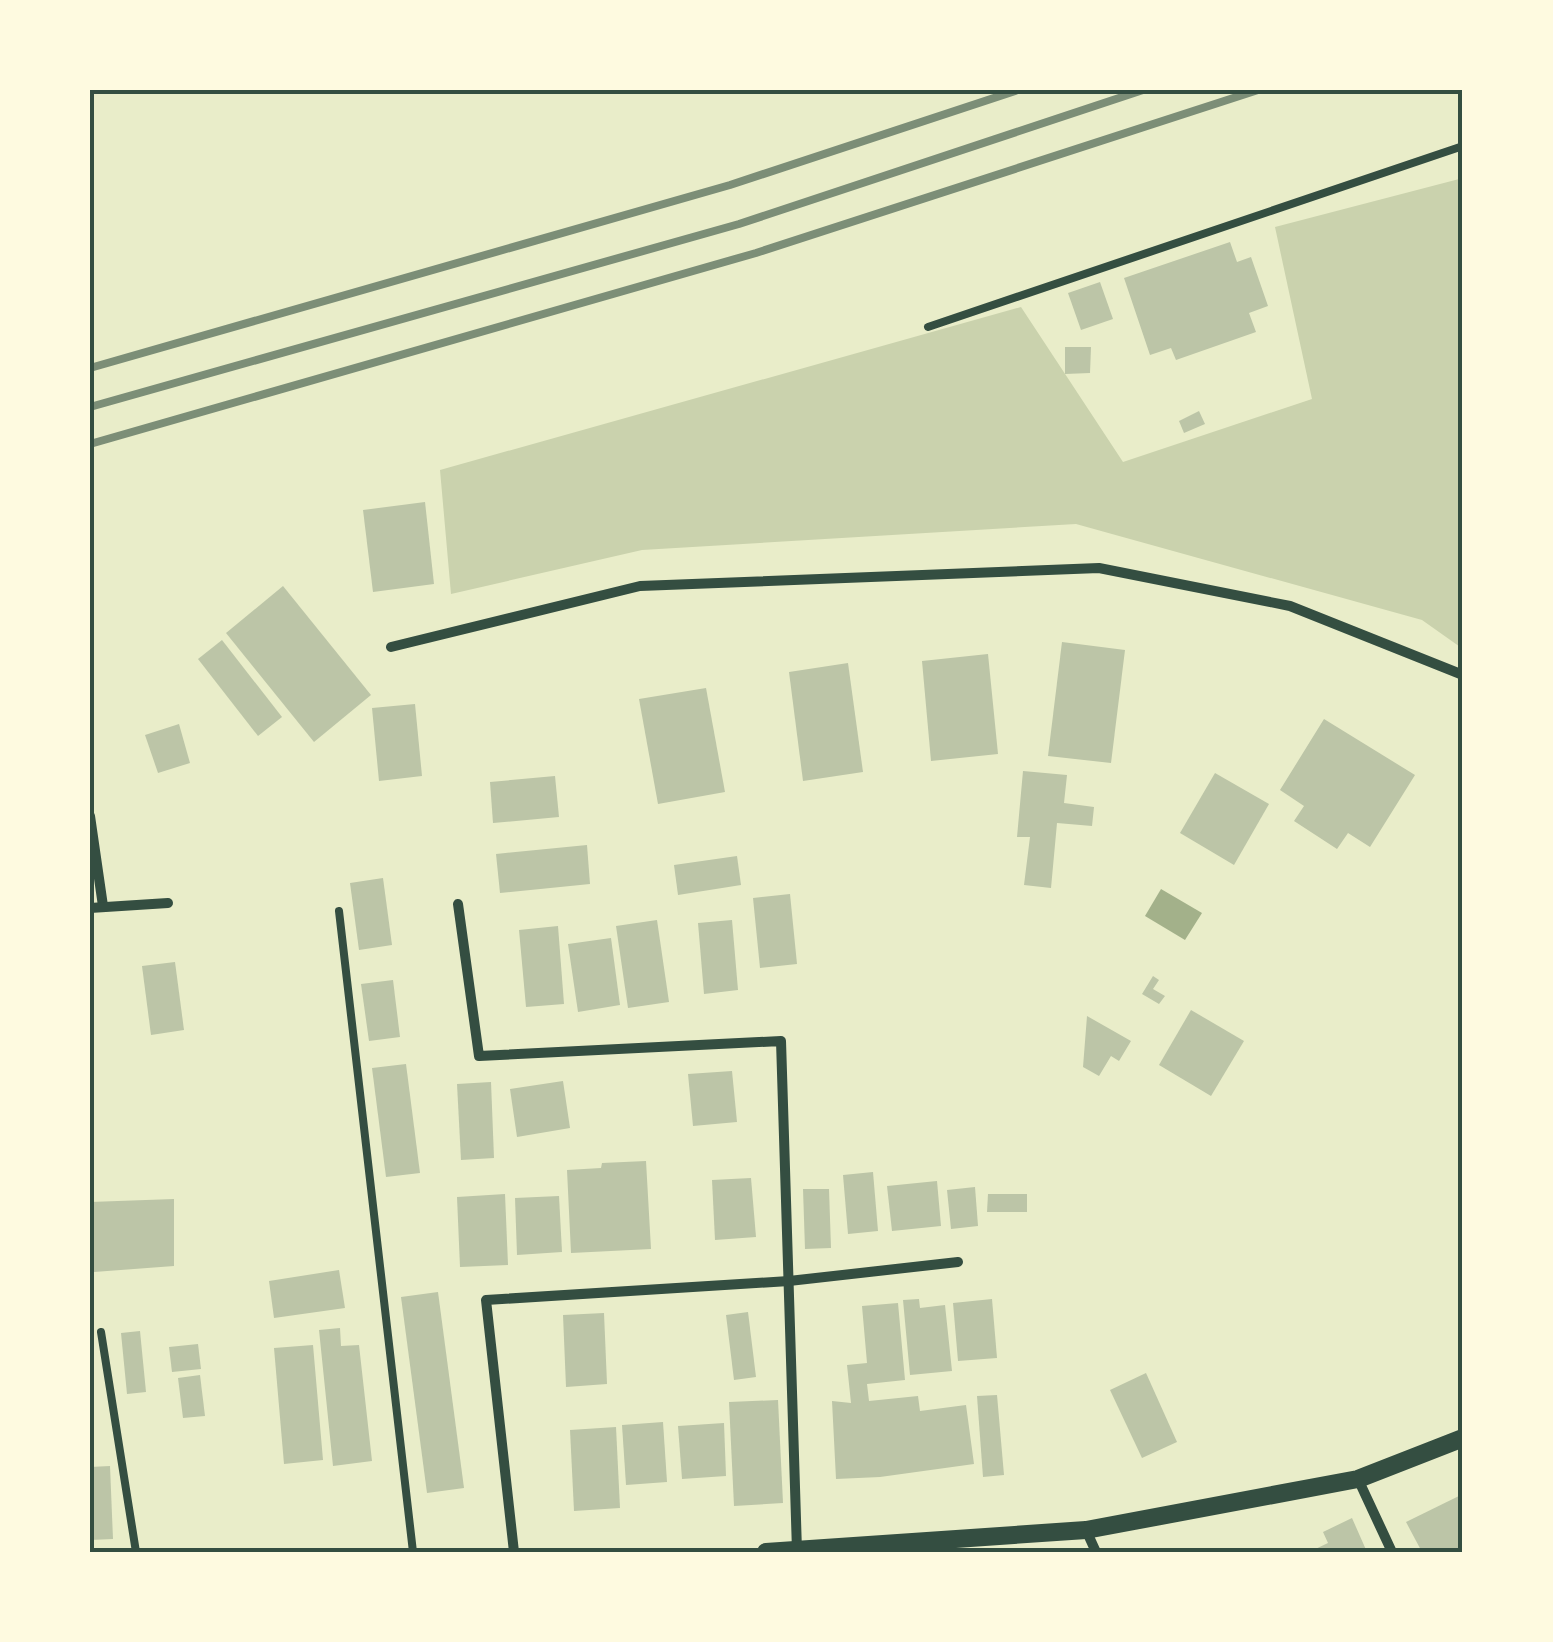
<svg xmlns="http://www.w3.org/2000/svg" width="1553" height="1642" viewBox="0 0 1553 1642" font-family="'Fira Sans',sans-serif">
  <style>
    .green { fill: #cad2ad }
    .water { fill: #a3b18a }
    .building { fill: #bcc5a7 }
    .lines { fill: none; stroke-linecap: round; stroke-linejoin: round }
    .service { stroke: #344e41; stroke-width: 8 }
    .minor { stroke: #344e41; stroke-width: 10 }
    .tertiary { stroke: #344e41; stroke-width: 18 }
    .rail { stroke: #7c8e77; stroke-width: 8 }
    .neatline { fill: none; stroke: #344e41; stroke-width: 4 }
  </style>
  <rect width="100%" height="100%" fill="#e9edc9"/>
  <!-- green -->
  <polygon class="green" points="1463,178 1463,649 1422,620 1076,524 642,550 451,594 440,470 1021,307 1123,462 1312,399 1275,227"/>
  <!-- water -->
  <polygon class="water" points="1161,889 1202,913 1185,940 1145,916"/>
  <!-- building -->
  <g class="building">
    <polygon points="1230,242 1237,262 1251,257 1268,306 1249,313 1256,332 1176,360 1171,348 1150,355 1124,278"/>
    <polygon points="1100,282 1113,319 1081,330 1068,293"/>
    <polygon points="1065,347 1091,347 1090,373 1065,374"/>
    <polygon points="1199,411 1205,424 1184,433 1179,421"/>
    <polygon points="425,502 434,584 373,592 363,510"/>
    <polygon points="283,586 371,695 314,742 226,633"/>
    <polygon points="222,640 282,717 258,736 198,659"/>
    <polygon points="1062,642 1125,650 1111,763 1048,756"/>
    <polygon points="988,654 998,754 931,761 922,661"/>
    <polygon points="848,663 863,772 803,781 789,672"/>
    <polygon points="706,688 725,792 658,804 639,699"/>
    <polygon points="415,704 422,776 379,781 372,708"/>
    <polygon points="1324,719 1415,775 1370,847 1348,833 1337,849 1294,821 1304,806 1280,790"/>
    <polygon points="179,724 190,763 158,773 145,735"/>
    <polygon points="1023,771 1067,775 1064,803 1094,807 1092,826 1057,823 1051,888 1024,885 1030,837 1017,837"/>
    <polygon points="1215,773 1269,804 1234,865 1180,833"/>
    <polygon points="555,776 559,817 493,823 490,782"/>
    <polygon points="587,845 590,884 500,893 496,854"/>
    <polygon points="737,856 741,885 678,895 674,865"/>
    <polygon points="383,878 392,945 359,950 350,883"/>
    <polygon points="790,894 797,964 760,968 753,898"/>
    <polygon points="657,920 669,1002 628,1008 616,926"/>
    <polygon points="732,920 738,990 704,994 698,923"/>
    <polygon points="558,926 564,1004 526,1007 519,930"/>
    <polygon points="611,938 620,1005 578,1012 568,944"/>
    <polygon points="175,962 184,1030 151,1035 142,966"/>
    <polygon points="1153,976 1159,980 1153,989 1165,996 1159,1004 1142,994"/>
    <polygon points="393,980 400,1037 369,1041 361,984"/>
    <polygon points="1191,1010 1244,1041 1211,1096 1159,1065"/>
    <polygon points="1087,1016 1131,1041 1119,1061 1111,1056 1099,1076 1083,1067"/>
    <polygon points="406,1064 420,1173 386,1177 372,1068"/>
    <polygon points="732,1071 737,1122 693,1126 688,1074"/>
    <polygon points="563,1081 570,1128 517,1137 510,1089"/>
    <polygon points="491,1082 494,1158 461,1160 457,1084"/>
    <polygon points="646,1161 651,1249 571,1253 567,1170 601,1168 602,1163"/>
    <polygon points="873,1172 878,1231 848,1234 843,1175"/>
    <polygon points="751,1178 756,1237 715,1240 712,1180"/>
    <polygon points="937,1181 941,1226 892,1231 887,1186"/>
    <polygon points="975,1187 978,1226 951,1229 947,1190"/>
    <polygon points="803,1189 829,1189 831,1248 805,1249"/>
    <polygon points="505,1194 508,1265 460,1267 457,1197"/>
    <polygon points="988,1194 1027,1194 1027,1212 987,1212"/>
    <polygon points="559,1196 562,1252 517,1255 515,1198"/>
    <polygon points="174,1199 174,1266 94,1272 90,1202"/>
    <polygon points="339,1270 345,1308 274,1318 269,1281"/>
    <polygon points="438,1292 464,1488 427,1493 401,1297"/>
    <polygon points="919,1299 920,1308 945,1305 952,1371 910,1375 903,1300"/>
    <polygon points="992,1299 997,1358 958,1361 953,1303"/>
    <polygon points="898,1303 905,1380 867,1384 869,1401 918,1396 920,1411 966,1405 974,1464 880,1477 836,1479 832,1401 851,1403 847,1365 867,1363 862,1306"/>
    <polygon points="748,1312 756,1377 734,1380 726,1315"/>
    <polygon points="604,1313 607,1384 566,1387 563,1315"/>
    <polygon points="340,1328 341,1346 359,1345 372,1461 333,1466 319,1330"/>
    <polygon points="140,1331 146,1392 127,1394 121,1333"/>
    <polygon points="198,1344 201,1369 172,1372 169,1347"/>
    <polygon points="313,1345 323,1460 284,1464 274,1348"/>
    <polygon points="1146,1373 1177,1442 1142,1458 1110,1390"/>
    <polygon points="200,1375 205,1416 183,1418 178,1378"/>
    <polygon points="997,1395 1004,1475 983,1477 977,1396"/>
    <polygon points="778,1400 783,1503 734,1506 729,1402"/>
    <polygon points="663,1422 667,1482 626,1485 622,1425"/>
    <polygon points="724,1423 726,1476 682,1479 678,1426"/>
    <polygon points="616,1427 620,1508 574,1511 570,1430"/>
    <polygon points="110,1466 113,1539 90,1540 90,1467"/>
    <polygon points="1463,1494 1463,1552 1422,1552 1406,1522"/>
    <polygon points="1352,1518 1367,1552 1309,1552 1328,1543 1323,1532"/>
  </g>
  <g class="lines">
    <!-- service -->
    <g class="service">
      <polyline points="928,327 1463,146"/>
      <polyline points="339,911 413,1552"/>
      <polyline points="101,1332 136,1552"/>
    </g>
    <!-- minor -->
    <g class="minor">
      <polyline points="391,647 640,586 1099,568 1290,606 1463,675"/>
      <polyline points="90,816 103,906"/>
      <polyline points="458,904 479,1056 781,1041 797,1551"/>
      <polyline points="90,908 168,903"/>
      <polyline points="1358,1479 1392,1552"/>
      <polyline points="1086,1530 1096,1552"/>
      <polyline points="514,1552 486,1300 789,1281 958,1262"/>
    </g>
    <!-- tertiary -->
    <polyline class="tertiary" points="766,1552 1086,1530 1358,1479 1463,1438"/>
    <!-- rail -->
    <g class="rail">
      <polyline points="90,368 730,185 1018,90"/>
      <polyline points="90,407 739,224 1143,90"/>
      <polyline points="90,444 756,253 1258,90"/>
    </g>
  </g>
  <!-- border -->
  <rect width="1553" height="1642" fill="none" stroke="#fefae0" stroke-width="185"/>
  <rect x="92" y="92" width="1368" height="1458" class="neatline"/>
</svg>
